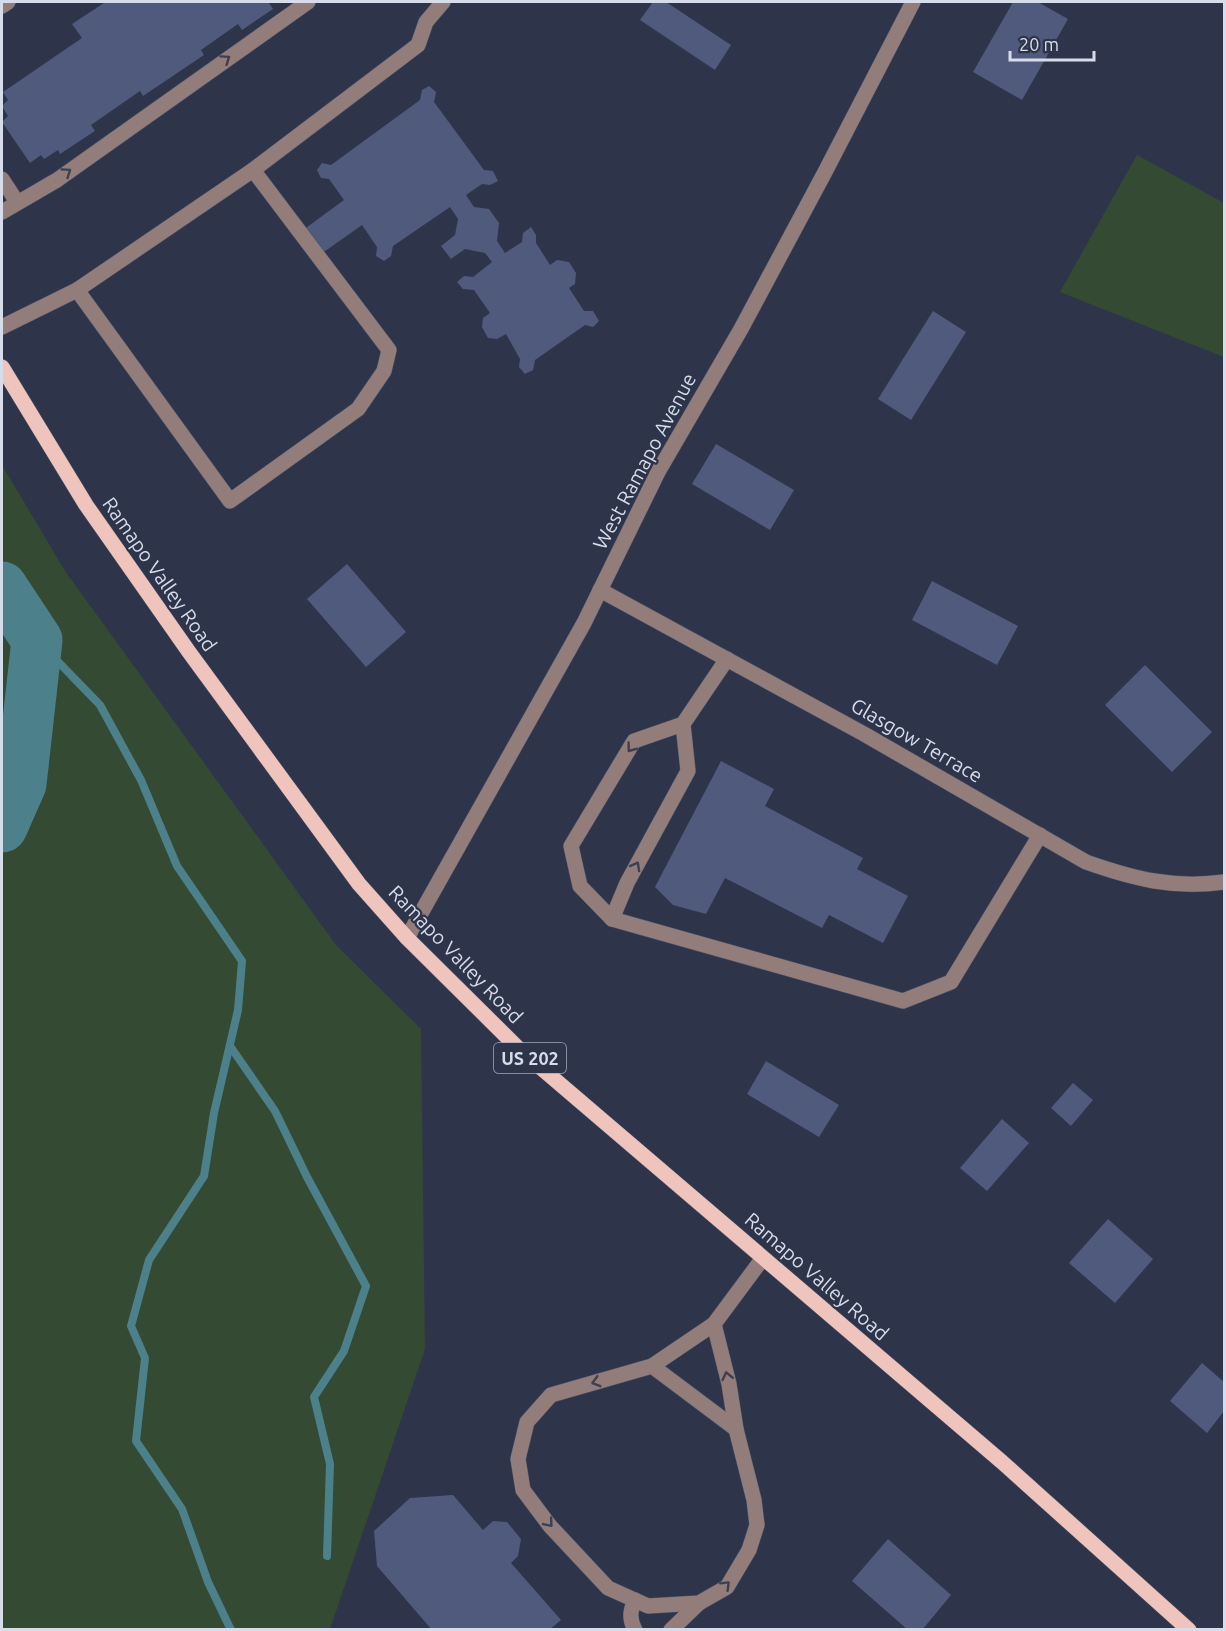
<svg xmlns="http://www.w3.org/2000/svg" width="1226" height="1631" viewBox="0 0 1226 1631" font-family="Ubuntu,sans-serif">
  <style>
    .green { fill: #354a33 }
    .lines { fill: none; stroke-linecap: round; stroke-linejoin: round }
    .stream { stroke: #4c808b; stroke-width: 8 }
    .river { stroke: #4c808b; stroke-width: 51 }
    .building { fill: #4f5a7d }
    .minor-casing { stroke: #4c5368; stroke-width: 16 }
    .major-casing { stroke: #4c5368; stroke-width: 16 }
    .minor { stroke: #927d7a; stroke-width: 15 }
    .major { stroke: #eec4bd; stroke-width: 15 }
    .oneway { stroke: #3d4052 }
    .labels { text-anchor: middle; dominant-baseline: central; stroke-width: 4.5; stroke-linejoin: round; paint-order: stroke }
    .shield { fill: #2e354b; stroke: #a4aaba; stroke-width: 1.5 }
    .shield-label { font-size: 18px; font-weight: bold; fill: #d7dcea }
    .street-label { font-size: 20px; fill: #d7dcea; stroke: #2e354b }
  </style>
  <rect width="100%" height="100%" fill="#2e354b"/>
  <!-- green -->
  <g class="green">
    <polygon points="1137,155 1224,203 1224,357 1060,292"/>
    <polygon points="2,465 65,571 336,945 421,1029 425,1349 330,1629 2,1629"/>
  </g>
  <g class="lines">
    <!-- stream -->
    <g class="stream">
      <polyline points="37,640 100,705 141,780 177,866 242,961 238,1010 214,1113 204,1176 149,1260 131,1326 145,1358 136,1441 182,1509 208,1582 231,1630"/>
      <polyline points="230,1046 275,1111 307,1177 366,1286 344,1351 314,1397 330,1464 327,1556"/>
    </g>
    <!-- river -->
    <polyline class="river" points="2,587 37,640 21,784 2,827"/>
  </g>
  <!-- building -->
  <g class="building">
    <polygon points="103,2 272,2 269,3 273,9 242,30 238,24 201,50 204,55 143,96 140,91 91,125 95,131 60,154 58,150 44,159 41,155 30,163 2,122 8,116 2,106 8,100 3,92 82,38 72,24 104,3"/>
    <polygon points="653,2 666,2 731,45 715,70 640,20"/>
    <polygon points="1013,2 1038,2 1068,19 1022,100 973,72"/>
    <polygon points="429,86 436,92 434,102 484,170 493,171 498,181 490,185 482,184 466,195 474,207 489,209 499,223 497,241 505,253 522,242 523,233 531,227 536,235 536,243 550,265 557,260 569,262 576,273 575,284 569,288 584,311 593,311 599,321 593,327 585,325 535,360 533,370 525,374 519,367 520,359 506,334 497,339 488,338 482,327 483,318 490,313 474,290 463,289 457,282 464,276 473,277 492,262 485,253 465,249 451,259 441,246 455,235 458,219 450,207 393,246 391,256 384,261 376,256 377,247 362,225 321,254 303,230 344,200 329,179 321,178 317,170 322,163 331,165 420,100 422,90"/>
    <polygon points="933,311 966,332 911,420 878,399"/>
    <polygon points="716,444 794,490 770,530 692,484"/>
    <polygon points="347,564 406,632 366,667 307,599"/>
    <polygon points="932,581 1018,626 997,665 912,620"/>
    <polygon points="1145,665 1212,732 1172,772 1105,705"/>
    <polygon points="721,761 774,789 765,806 863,858 857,869 908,896 883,943 829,915 822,928 725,878 706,914 673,905 655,887"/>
    <polygon points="766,1061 839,1105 819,1137 747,1094"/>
    <polygon points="1073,1083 1093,1100 1071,1126 1051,1108"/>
    <polygon points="1002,1119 1029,1143 987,1191 960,1168"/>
    <polygon points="1108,1219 1153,1259 1115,1303 1069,1263"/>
    <polygon points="1202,1363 1224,1382 1224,1411 1207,1433 1170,1401"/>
    <polygon points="453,1495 483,1530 493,1521 507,1522 521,1539 518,1556 511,1563 561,1620 549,1630 432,1630 377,1566 374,1531 410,1498"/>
    <polygon points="888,1539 951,1595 922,1630 908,1630 852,1581"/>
  </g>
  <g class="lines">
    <defs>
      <g id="minor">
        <polyline points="2,6 8,2"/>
        <polyline points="2,179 17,202"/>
        <polyline points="2,212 57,180 308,2"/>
        <polyline points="77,290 230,501 358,409 384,371 389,350 253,170"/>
        <polyline points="2,327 77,290 253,170 418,45 426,22 443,2"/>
        <path d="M600,590l264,144 222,128c48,17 88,27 138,20"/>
        <polyline points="727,659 683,724 634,741 571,846 580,886 612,919 903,1001 951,982 1040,835"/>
        <polyline points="612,919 627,883 688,771 683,724"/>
        <polyline points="407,938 584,623 658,472 741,329 825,172 913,2"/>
        <polyline points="714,1324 729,1384 736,1429 754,1500 757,1525 749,1550 727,1587 699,1603 648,1606 608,1588 550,1526 523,1490 518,1459 527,1422 551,1395 652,1366 714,1324 763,1258"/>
        <polyline points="652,1366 736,1429"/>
        <path d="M635,1600c-5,11 -6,19 0,30"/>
        <polyline points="671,1630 699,1603"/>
      </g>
      <polyline id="major" points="2,367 86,505 189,652 359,884 407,938 519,1049 1002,1462 1189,1630"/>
    </defs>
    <!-- minor casing -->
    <use href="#minor" class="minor-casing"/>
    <!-- major casing -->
    <use href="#major" class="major-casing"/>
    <!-- minor -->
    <use href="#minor" class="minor"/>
    <!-- major -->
    <use href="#major" class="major"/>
  </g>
  <!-- one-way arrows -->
  <defs><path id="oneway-chevron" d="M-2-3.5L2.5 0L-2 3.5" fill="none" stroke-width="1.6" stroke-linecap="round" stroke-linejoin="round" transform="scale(1.5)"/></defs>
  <g class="oneway">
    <use href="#oneway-chevron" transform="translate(226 59) rotate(-35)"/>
    <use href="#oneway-chevron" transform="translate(67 172) rotate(-35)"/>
    <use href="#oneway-chevron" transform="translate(631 748) rotate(127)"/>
    <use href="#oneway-chevron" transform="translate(636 866) rotate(-61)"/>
    <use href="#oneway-chevron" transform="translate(727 1376) rotate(-103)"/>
    <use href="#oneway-chevron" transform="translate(596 1382) rotate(164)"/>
    <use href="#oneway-chevron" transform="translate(549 1523) rotate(50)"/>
    <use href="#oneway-chevron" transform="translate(726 1585) rotate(-45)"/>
  </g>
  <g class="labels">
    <!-- shield labels -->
    <rect class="shield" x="494" y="1043" width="72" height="30" rx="4.5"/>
    <g class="shield-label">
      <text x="530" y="1058">US 202</text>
    </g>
    <!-- street labels -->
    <g class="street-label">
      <text transform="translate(644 461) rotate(-62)">West Ramapo Avenue</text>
      <text transform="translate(160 574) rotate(55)">Ramapo Valley Road</text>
      <text transform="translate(917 740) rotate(30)">Glasgow Terrace</text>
      <text transform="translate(456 954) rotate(46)">Ramapo Valley Road</text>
      <text transform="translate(817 1276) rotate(41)">Ramapo Valley Road</text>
    </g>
  </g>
  <!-- border -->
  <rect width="1226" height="1631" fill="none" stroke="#d7dcea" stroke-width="6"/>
  <!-- scale -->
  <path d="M1010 51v9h84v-9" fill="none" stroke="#d7dcea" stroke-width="3"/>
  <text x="1019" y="51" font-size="18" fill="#d7dcea" stroke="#2e354b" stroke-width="4.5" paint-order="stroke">20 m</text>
</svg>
